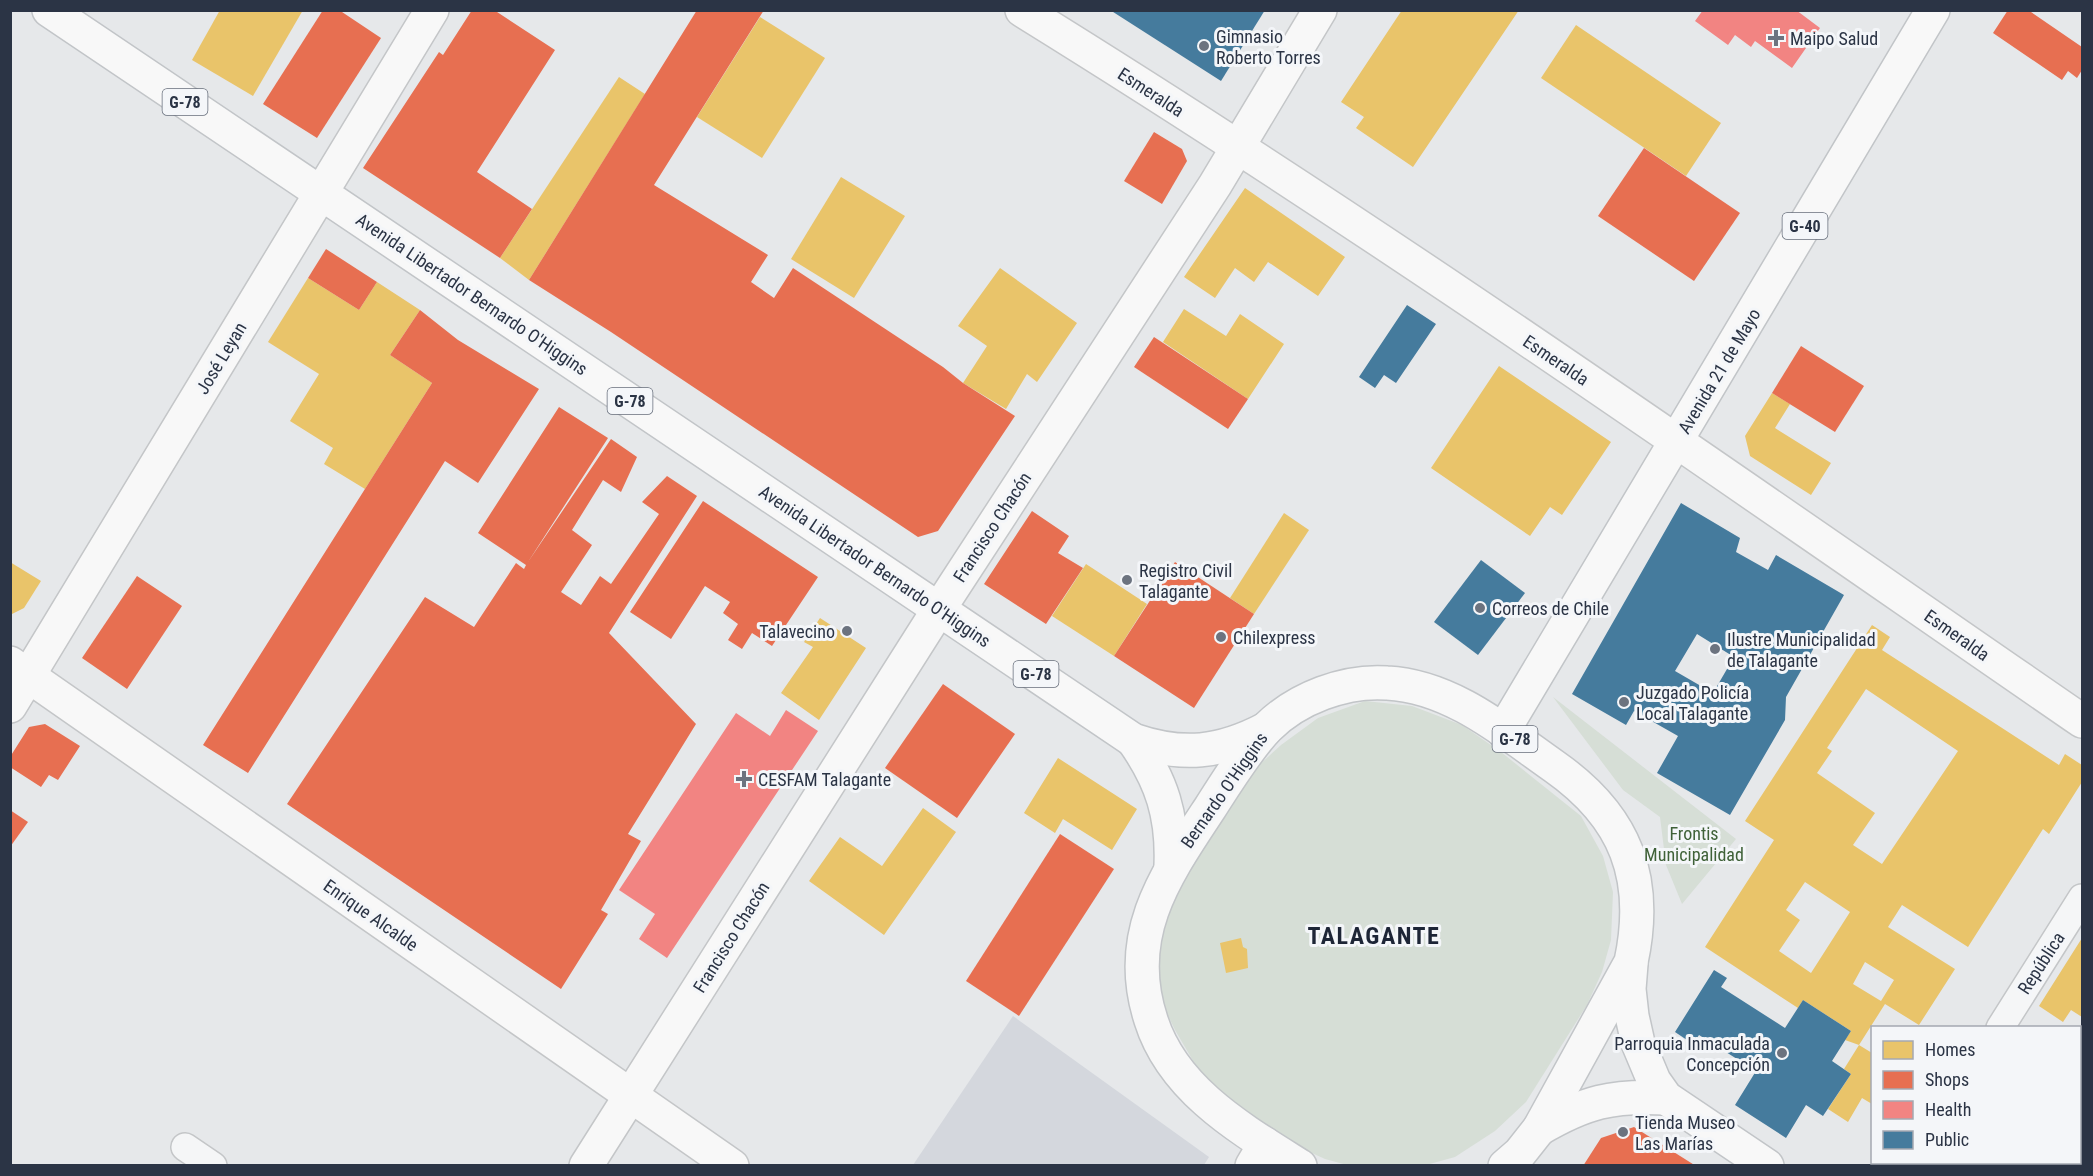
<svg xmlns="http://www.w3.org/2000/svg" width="2093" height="1176" viewBox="0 0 2093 1176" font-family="'Roboto Condensed',sans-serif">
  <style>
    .built { fill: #d4d7dd }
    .green { fill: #d6ded6 }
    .homes { fill: #e9c46a; fill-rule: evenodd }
    .shops { fill: #e76f51 }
    .health { fill: #f28482 }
    .public { fill: #457b9d; fill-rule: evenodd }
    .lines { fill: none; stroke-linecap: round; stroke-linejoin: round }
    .street-casing { stroke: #c4c6c8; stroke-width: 30 }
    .secondary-casing { stroke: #c4c6c8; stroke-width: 36 }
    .primary-casing { stroke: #c2c5c8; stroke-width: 36 }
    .street { stroke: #f5f6f7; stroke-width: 27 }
    .secondary { stroke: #f8f8f8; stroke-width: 33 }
    .primary { stroke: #f8f8f8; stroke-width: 33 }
    .poi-dot { fill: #6c737f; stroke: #f4f6f9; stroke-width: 2 }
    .labels { text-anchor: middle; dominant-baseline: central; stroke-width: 6; stroke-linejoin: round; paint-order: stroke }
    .shield { fill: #f4f6f9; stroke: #676e7b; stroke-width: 1.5 }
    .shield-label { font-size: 16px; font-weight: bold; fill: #2b3445 }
    .poi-label { font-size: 18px; fill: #2b3445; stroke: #f4f6f9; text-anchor: start }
    .street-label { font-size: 18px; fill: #2b3445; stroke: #f4f6f9 }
    .park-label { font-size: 18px; fill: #3f6138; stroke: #f4f6f9 }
    .district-label { font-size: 24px; font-weight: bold; letter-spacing: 1.5px; fill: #1d2536; stroke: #f4f6f9 }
  </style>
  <rect width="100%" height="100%" fill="#e6e8ea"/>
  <!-- built -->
  <polygon class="built" points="1013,1016 1209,1157 1204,1165 913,1165"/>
  <!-- green -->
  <g class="green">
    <polygon points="1553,697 1736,839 1682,904 1666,865 1660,817 1623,790"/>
    <polygon points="1365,701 1412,706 1462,725 1501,752 1581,816 1603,856 1613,892 1611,940 1602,972 1587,1005 1526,1102 1495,1131 1455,1157 1426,1165 1347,1165 1325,1159 1279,1138 1230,1100 1199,1071 1175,1030 1161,1001 1158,957 1163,920 1188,866 1246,777 1281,745 1318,718"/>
  </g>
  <!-- homes -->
  <g class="homes">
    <polygon points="220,10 303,10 253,96 192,60"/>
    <polygon points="1402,10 1519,10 1413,167 1356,128 1364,117 1341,102"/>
    <polygon points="760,17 825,58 762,158 697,117"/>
    <polygon points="1576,25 1721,123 1686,176 1541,78"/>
    <polygon points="619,77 645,94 529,280 500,258"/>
    <polygon points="841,177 905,216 854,298 791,259"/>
    <polygon points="1245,188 1345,257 1318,296 1268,262 1254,282 1235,268 1215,298 1184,277"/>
    <polygon points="1000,268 1077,323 1037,382 1027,374 1006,409 963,383 987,346 958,326"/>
    <polygon points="308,278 359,310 377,282 420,310 390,355 432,383 365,489 324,464 333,448 290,421 319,374 268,342"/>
    <polygon points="1184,309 1226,336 1240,314 1284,344 1248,399 1163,342"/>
    <polygon points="1499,366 1611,442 1562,515 1550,507 1530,536 1431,468"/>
    <polygon points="1772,393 1790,404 1775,428 1831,463 1811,495 1750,456 1745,436"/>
    <polygon points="1284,513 1309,530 1254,614 1230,598"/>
    <polygon points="10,562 41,581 24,608 12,614"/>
    <polygon points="1086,564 1147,604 1114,656 1052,616"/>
    <polygon points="820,618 866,648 819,720 781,693 813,647 804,642"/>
    <path d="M1872,625l18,12 -8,13 177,115 6,-11 17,11v17l-33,52 -6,-5 -75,118 -66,-42 -14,22 67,42 -36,56 -34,-21 -26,41 -14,-5 6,-9 -48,-31 -5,8 -93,-61 69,-107 -29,-19zM1866,689l92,62 -76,113 -29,-19 22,-32 -58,-40 15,-22 -5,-3zM1805,882l45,30 -39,61 -32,-22 21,-31 -14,-10zM1865,962l29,18 -13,21 -28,-17z"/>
    <polygon points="1058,758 1137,809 1112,850 1063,819 1055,833 1024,813"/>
    <polygon points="923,808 956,832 884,935 809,881 840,837 882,866"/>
    <polygon points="1241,938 1243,947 1247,949 1248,968 1226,973 1220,943"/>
    <polygon points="2082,938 2082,1017 2071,1010 2063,1022 2039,1006"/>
    <polygon points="1859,1045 1872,1053 1872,1104 1862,1098 1848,1122 1828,1109 1851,1074 1844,1069"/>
  </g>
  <!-- shops -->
  <g class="shops">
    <polygon points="323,10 339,10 381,38 317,138 263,104"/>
    <polygon points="472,10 494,10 555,50 477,172 532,209 500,258 363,168 439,52 443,55"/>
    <polygon points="697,10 764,10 654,185 768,255 751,282 774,298 793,268 943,367 963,383 1015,416 938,531 918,537 611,332 529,280"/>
    <polygon points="2008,10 2028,10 2082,47 2082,70 2077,78 2068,71 2062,80 1993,33"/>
    <polygon points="1154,132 1182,149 1187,161 1162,204 1124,181"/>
    <polygon points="1644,148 1740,213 1694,281 1598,216"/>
    <polygon points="326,249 377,282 359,310 308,278"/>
    <polygon points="420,310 458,340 539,389 478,483 445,461 248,773 203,745 432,383 390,355"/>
    <polygon points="1154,337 1248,399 1228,429 1134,367"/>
    <polygon points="1801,346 1864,386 1835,432 1772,393"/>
    <polygon points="559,407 608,438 528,562 611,439 637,457 621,492 603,480 572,530 592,545 561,592 581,605 600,576 611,584 659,514 642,502 667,476 697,496 609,633 696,724 628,834 641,841 601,910 608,914 561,989 287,804 425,597 474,627 516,563 524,569 526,565 478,533"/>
    <polygon points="703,501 818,577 772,646 752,633 742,649 728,640 738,624 723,613 730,602 705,586 671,639 630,612"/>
    <polygon points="1032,511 1069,536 1058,553 1083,568 1046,624 984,584"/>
    <polygon points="1175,562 1254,614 1194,708 1114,656"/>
    <polygon points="137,576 182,606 127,689 82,658"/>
    <polygon points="943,684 1015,734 957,818 885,768"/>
    <polygon points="45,724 80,746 58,780 49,775 41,787 10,767 10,757 29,727"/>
    <polygon points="10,810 28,822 10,847"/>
    <polygon points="1060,834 1114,869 1019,1016 966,981"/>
    <polygon points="1634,1127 1696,1166 1583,1166 1601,1138"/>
  </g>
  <!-- health -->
  <g class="health">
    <polygon points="1703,10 1796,10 1820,28 1792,68 1755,41 1751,47 1735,35 1728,45 1695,21"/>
    <polygon points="786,710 818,731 667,958 639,939 655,914 619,890 736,713 770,736"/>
  </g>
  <!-- public -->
  <g class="public">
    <polygon points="1110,10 1265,10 1221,81"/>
    <polygon points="1407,305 1436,324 1396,383 1384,375 1375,388 1359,377"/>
    <path d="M1681,503l59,35 -4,14 32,18 8,-15 68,40 -58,102 -1,23 -55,95 -73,-42 21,-37 -44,-25 -8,14 -54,-31zM1697,634l37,23 -21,36 -38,-22z"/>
    <polygon points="1481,560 1525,593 1478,655 1434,622"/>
    <polygon points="1714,970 1727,978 1721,987 1785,1028 1803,1000 1851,1031 1832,1061 1851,1074 1823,1116 1806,1105 1786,1138 1735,1105 1756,1071 1699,1035 1693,1044 1675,1032"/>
  </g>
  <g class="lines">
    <defs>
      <g id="street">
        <polyline points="2000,1028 2082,898"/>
        <polyline points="185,1147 213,1166"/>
        <polyline points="1912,1166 1914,1162"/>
      </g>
      <g id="secondary">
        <path d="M1022,10c362,224 710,470 1060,711"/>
        <polyline points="10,663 732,1166"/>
        <polyline points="10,706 432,10"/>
        <polyline points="586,1166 939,609 1215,185 1320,10"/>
        <polyline points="1252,1166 1265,1144"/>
      </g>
      <g id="primary">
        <path d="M49,10l1084,730c50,17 87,13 133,-11"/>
        <polyline points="1503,731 1933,10"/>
        <path d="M1133,740c29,41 40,76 38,126"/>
        <polyline points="1631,964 1629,989 1632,1016 1638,1043 1654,1081 1666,1098 1767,1166"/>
        <path d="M1539,1129c46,-27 73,-34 127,-31"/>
        <path d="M1300,1166c-59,-37 -127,-76 -149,-146 -28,-85 14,-144 59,-212 16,-25 37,-59 57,-80 30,-30 78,-48 120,-45 64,3 118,49 168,84 71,50 94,111 76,195l-92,167 -19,24 -15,13"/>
      </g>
    </defs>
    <!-- street casing -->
    <use href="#street" class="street-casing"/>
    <!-- secondary casing -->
    <use href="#secondary" class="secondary-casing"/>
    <!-- primary casing -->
    <use href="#primary" class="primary-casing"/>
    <!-- street -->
    <use href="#street" class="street"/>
    <!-- secondary -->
    <use href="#secondary" class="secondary"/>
    <!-- primary -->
    <use href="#primary" class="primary"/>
  </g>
  <!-- markers -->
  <g class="poi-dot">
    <path d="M1773 29h6v6h6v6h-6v6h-6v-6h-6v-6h6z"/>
    <circle cx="1204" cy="46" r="6"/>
    <circle cx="1127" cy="580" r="6"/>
    <circle cx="1480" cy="608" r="6"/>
    <circle cx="847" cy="631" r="6"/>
    <circle cx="1221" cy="637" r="6"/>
    <circle cx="1715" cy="649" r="6"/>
    <circle cx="1624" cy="702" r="6"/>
    <path d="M741 770h6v6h6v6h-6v6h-6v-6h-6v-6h6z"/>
    <circle cx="1782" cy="1053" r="6"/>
    <circle cx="1623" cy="1132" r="6"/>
  </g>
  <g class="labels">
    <!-- shield labels -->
    <g class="shield">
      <rect x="162.5" y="89" width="45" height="26" rx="4.5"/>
      <rect x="1782.5" y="213" width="45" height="26" rx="4.5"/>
      <rect x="607.5" y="388" width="45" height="26" rx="4.5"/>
      <rect x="1013.5" y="661" width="45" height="26" rx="4.5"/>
      <rect x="1492.5" y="726" width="45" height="26" rx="4.5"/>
    </g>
    <g class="shield-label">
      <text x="185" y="102">G-78</text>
      <text x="1805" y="226">G-40</text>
      <text x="630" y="401">G-78</text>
      <text x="1036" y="674">G-78</text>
      <text x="1515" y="739">G-78</text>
    </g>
    <!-- poi labels -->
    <g class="poi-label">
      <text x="1216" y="36">Gimnasio<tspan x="1216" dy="21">Roberto Torres</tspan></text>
      <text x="1790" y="38">Maipo Salud</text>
      <text x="1139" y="570">Registro Civil<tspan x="1139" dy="21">Talagante</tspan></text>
      <text x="1492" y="608">Correos de Chile</text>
      <text x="835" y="631" text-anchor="end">Talavecino</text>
      <text x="1233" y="637">Chilexpress</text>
      <text x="1727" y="639">Ilustre Municipalidad<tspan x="1727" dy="21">de Talagante</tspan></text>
      <text x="1636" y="692">Juzgado Policía<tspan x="1636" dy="21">Local Talagante</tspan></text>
      <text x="758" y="779">CESFAM Talagante</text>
      <text x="1770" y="1043" text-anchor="end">Parroquia Inmaculada<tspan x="1770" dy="21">Concepción</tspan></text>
      <text x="1635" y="1122">Tienda Museo<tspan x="1635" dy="21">Las Marías</tspan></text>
    </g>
    <!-- street labels -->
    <g class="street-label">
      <text transform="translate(1151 92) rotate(33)">Esmeralda</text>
      <text transform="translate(472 294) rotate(34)">Avenida Libertador Bernardo O'Higgins</text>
      <text transform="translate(221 358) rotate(-59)">José Leyan</text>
      <text transform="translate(1556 360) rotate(34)">Esmeralda</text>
      <text transform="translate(1719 371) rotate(-59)">Avenida 21 de Mayo</text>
      <text transform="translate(992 527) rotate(-57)">Francisco Chacón</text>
      <text transform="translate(875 566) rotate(34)">Avenida Libertador Bernardo O'Higgins</text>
      <text transform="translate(1957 635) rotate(35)">Esmeralda</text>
      <text transform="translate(1224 790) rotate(-55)">Bernardo O'Higgins</text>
      <text transform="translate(371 915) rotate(35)">Enrique Alcalde</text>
      <text transform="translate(731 937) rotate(-58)">Francisco Chacón</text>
      <text transform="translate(2041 963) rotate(-57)">República</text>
    </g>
    <!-- park labels -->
    <g class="park-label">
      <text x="1694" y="833">Frontis<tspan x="1694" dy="21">Municipalidad</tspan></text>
    </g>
    <!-- district labels -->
    <g class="district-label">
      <text x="1374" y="936">TALAGANTE</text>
    </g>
  </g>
  <!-- border -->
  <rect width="2093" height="1176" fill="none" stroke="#2b3445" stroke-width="24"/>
  <!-- legend -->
  <rect x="1871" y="1026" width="210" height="138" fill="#f4f6f9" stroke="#a4a8b1" stroke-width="1.5"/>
  <rect x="1883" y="1041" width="30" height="18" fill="#e9c46a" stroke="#a4a8b1" stroke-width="1.5"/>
  <text x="1925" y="1056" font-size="18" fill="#2b3445">Homes</text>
  <rect x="1883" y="1071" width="30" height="18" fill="#e76f51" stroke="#a4a8b1" stroke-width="1.5"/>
  <text x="1925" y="1086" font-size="18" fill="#2b3445">Shops</text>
  <rect x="1883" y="1101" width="30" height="18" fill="#f28482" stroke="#a4a8b1" stroke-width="1.5"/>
  <text x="1925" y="1116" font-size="18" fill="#2b3445">Health</text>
  <rect x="1883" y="1131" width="30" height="18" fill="#457b9d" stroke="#a4a8b1" stroke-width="1.5"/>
  <text x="1925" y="1146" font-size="18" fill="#2b3445">Public</text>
</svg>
